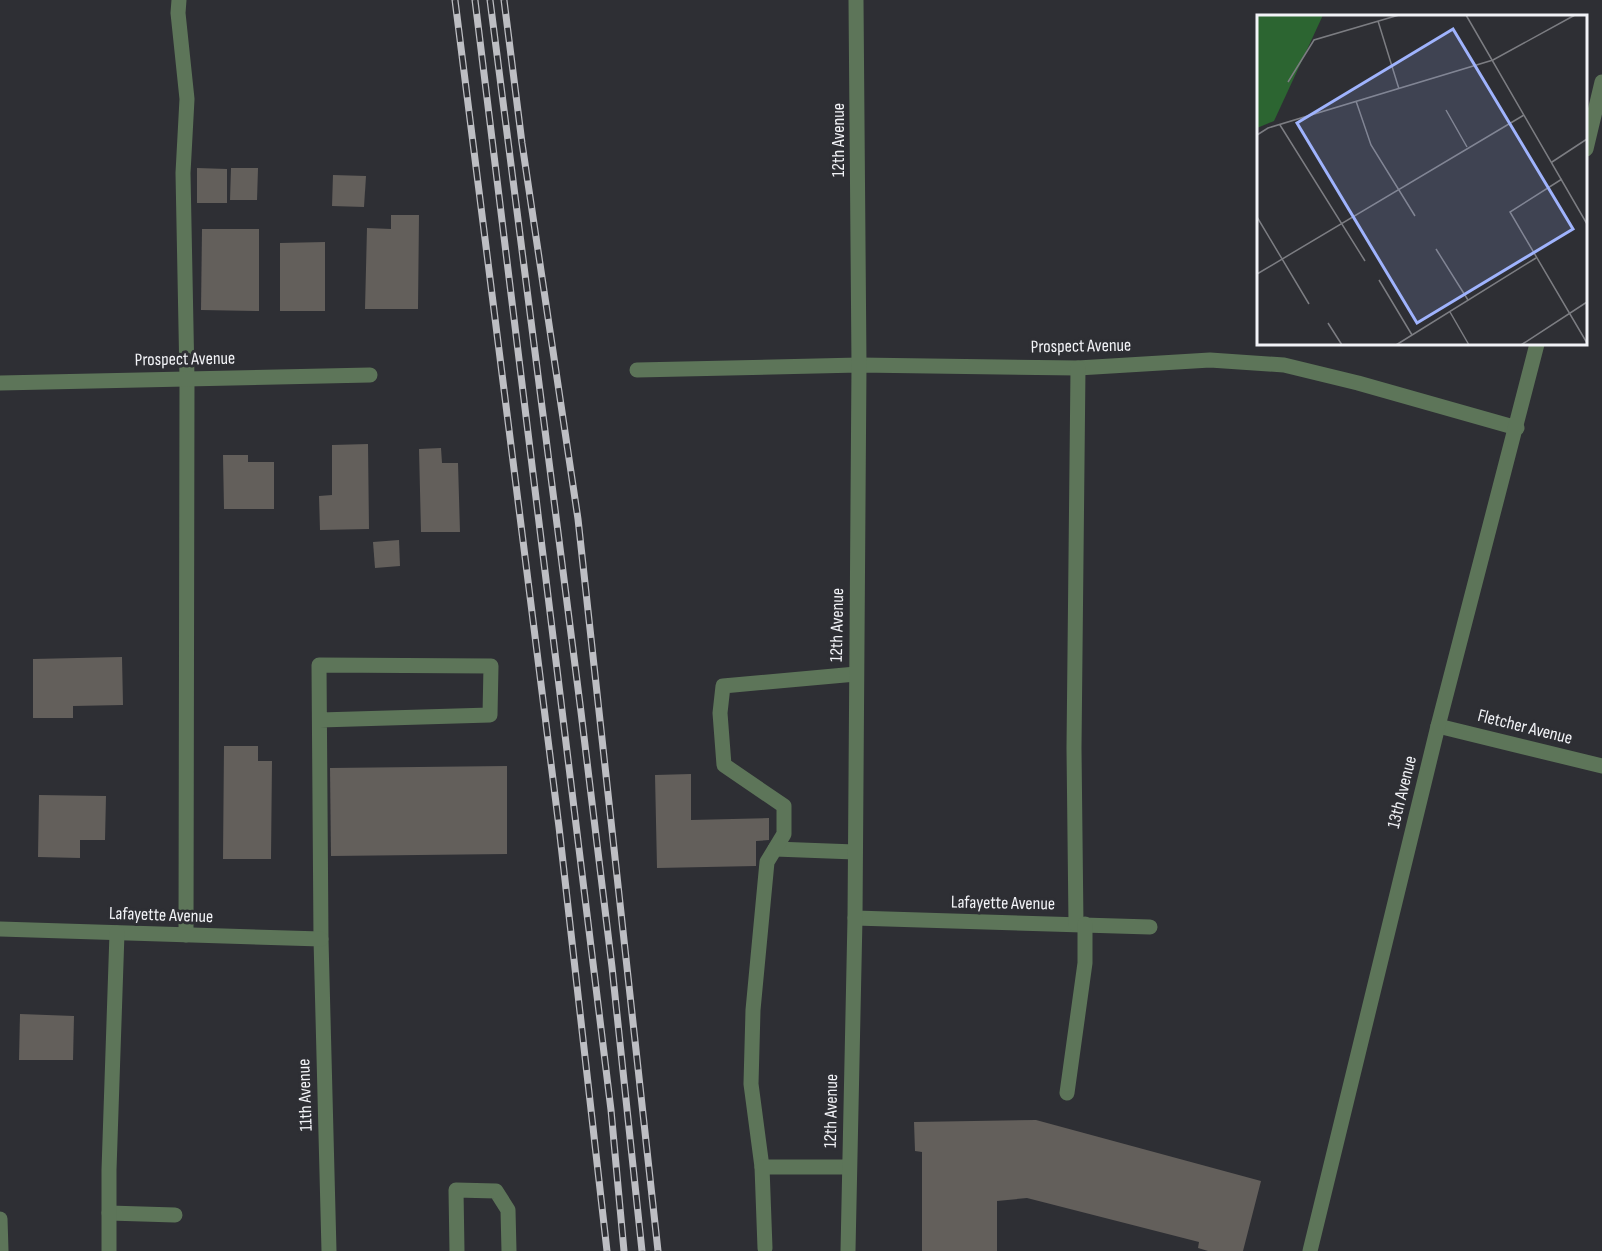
<svg xmlns="http://www.w3.org/2000/svg" width="1602" height="1251" viewBox="0 0 1602 1251" font-family="'Sofia Sans Condensed',sans-serif">
  <style>
    .building { fill: #635f5b }
    .lines { fill: none; stroke-linecap: round; stroke-linejoin: round }
    .minor { stroke: #5d7559; stroke-width: 15 }
    .rail-casing { stroke: #bdbec3; stroke-width: 7 }
    .rail { stroke: #2e2f34; stroke-width: 4.5; stroke-dasharray: 14; stroke-linecap: butt }
    .labels { text-anchor: middle; dominant-baseline: central; stroke-width: 6; stroke-linejoin: round; paint-order: stroke }
    .street-label { font-size: 18px; fill: #f2f3f7; stroke: #2e2f34 }
    .inset-road { fill: none; stroke: #7c7d82; stroke-width: 1.5 }
    .view { fill: #9fb3fd; fill-opacity: 0.15; stroke: #9fb3fd; stroke-width: 3 }
    .inset-edge { fill: none; stroke: #f2f3f7; stroke-width: 3 }
  </style>
  <rect width="100%" height="100%" fill="#2e2f34"/>
  <!-- building -->
  <g class="building">
    <polygon points="197,168 227,169 227,203 197,203"/>
    <polygon points="231,168 258,168 257,200 230,200"/>
    <polygon points="333,175 366,176 364,207 332,206"/>
    <polygon points="391,215 419,215 418,309 365,309 367,228 391,229"/>
    <polygon points="202,229 259,229 259,311 201,310"/>
    <polygon points="325,242 325,311 280,311 280,243"/>
    <polygon points="368,444 369,529 320,530 319,496 332,495 332,445"/>
    <polygon points="441,448 442,463 458,463 460,532 421,532 419,449"/>
    <polygon points="223,455 248,455 248,462 274,462 274,509 224,509"/>
    <polygon points="399,540 400,566 375,568 373,542"/>
    <polygon points="122,657 123,705 73,706 73,718 33,718 33,659"/>
    <polygon points="224,746 258,746 258,761 272,761 271,859 223,859"/>
    <polygon points="507,766 507,854 331,856 330,768"/>
    <polygon points="691,774 691,820 769,818 769,840 756,841 756,866 657,868 655,775"/>
    <polygon points="39,795 106,796 105,840 80,840 80,858 38,857"/>
    <polygon points="20,1014 74,1016 73,1060 19,1060"/>
    <polygon points="1036,1120 1261,1181 1243,1251 1208,1251 1198,1248 1199,1242 1027,1198 997,1201 997,1251 922,1251 922,1152 915,1151 914,1122"/>
  </g>
  <g class="lines">
    <!-- minor -->
    <g class="minor">
      <polyline points="179,0 178,13 187,99 183,173 187,379 186,935"/>
      <polyline points="1586,149 1602,82"/>
      <polyline points="637,370 859,365 1078,368 1210,360 1284,365 1358,383 1517,428"/>
      <polyline points="0,383 370,375"/>
      <polyline points="320,720 490,715 491,666 319,665 321,939 329,1251"/>
      <polyline points="1438,726 1602,766"/>
      <polyline points="775,849 855,852"/>
      <polyline points="855,918 1150,927"/>
      <polyline points="1076,924 1074,748 1078,368"/>
      <polyline points="0,929 321,939"/>
      <polyline points="1067,1093 1085,963 1085,924"/>
      <polyline points="762,1167 751,1084 753,1010 767,862 784,834 784,806 724,765 720,713 723,686 856,674"/>
      <polyline points="109,1213 175,1215"/>
      <polyline points="0,1219 1,1251"/>
      <polyline points="765,1248 762,1167 849,1167"/>
      <polyline points="109,1251 109,1170 117,933"/>
      <polyline points="457,1251 456,1190 496,1191 508,1210 509,1251"/>
      <polyline points="848,1251 855,918 859,365 856,0"/>
      <polyline points="1310,1251 1438,726 1537,344"/>
    </g>
    <defs>
      <g id="rail">
        <polyline points="455,0 559,827 607,1251"/>
        <polyline points="475,0 611,1110 624,1251"/>
        <polyline points="490,0 581,712 612,967 642,1251"/>
        <polyline points="504,0 522,143 578,519 658,1251"/>
      </g>
    </defs>
    <!-- rail casing -->
    <use href="#rail" class="rail-casing"/>
    <!-- rail -->
    <use href="#rail" class="rail"/>
  </g>
  <g class="labels">
    <!-- street labels -->
    <g class="street-label">
      <text transform="translate(838 140) rotate(-90)">12th Avenue</text>
      <text transform="translate(1081 346) rotate(-1)">Prospect Avenue</text>
      <text transform="translate(185 359) rotate(-1)">Prospect Avenue</text>
      <text transform="translate(837 625) rotate(-89)">12th Avenue</text>
      <text transform="translate(1525 727) rotate(14)">Fletcher Avenue</text>
      <text transform="translate(1402 792) rotate(-76)">13th Avenue</text>
      <text transform="translate(1003 903) rotate(1)">Lafayette Avenue</text>
      <text transform="translate(161 915) rotate(2)">Lafayette Avenue</text>
      <text transform="translate(305 1095) rotate(-92)">11th Avenue</text>
      <text transform="translate(831 1111) rotate(-89)">12th Avenue</text>
    </g>
  </g>
  <!-- overview -->
  <g transform="translate(1257 15)">
    <rect width="330" height="330" fill="#2e2f34"/>
    <path d="M0,0h66l-49,106 -17,7z" fill="#2c6531"/>
    <path class="inset-road" d="M209,0l121,209M121,6l21,68M31,67l26,-42 85,-25M99,86l15,44 44,71M189,95l21,37M23,110l85,136M0,120l11,-7 225,-68 82,-45M295,147l35,-23M305,164l-52,33 77,131M0,202l52,87M179,234l32,51M0,259l267,-159M122,265l33,55M193,297l19,33M71,308l14,22M139,330l140,-87M264,330l66,-43"/>
    <path class="view" d="M196,14l120,200 -156,94 -120,-200z"/>
    <rect width="330" height="330" class="inset-edge"/>
  </g>
</svg>
